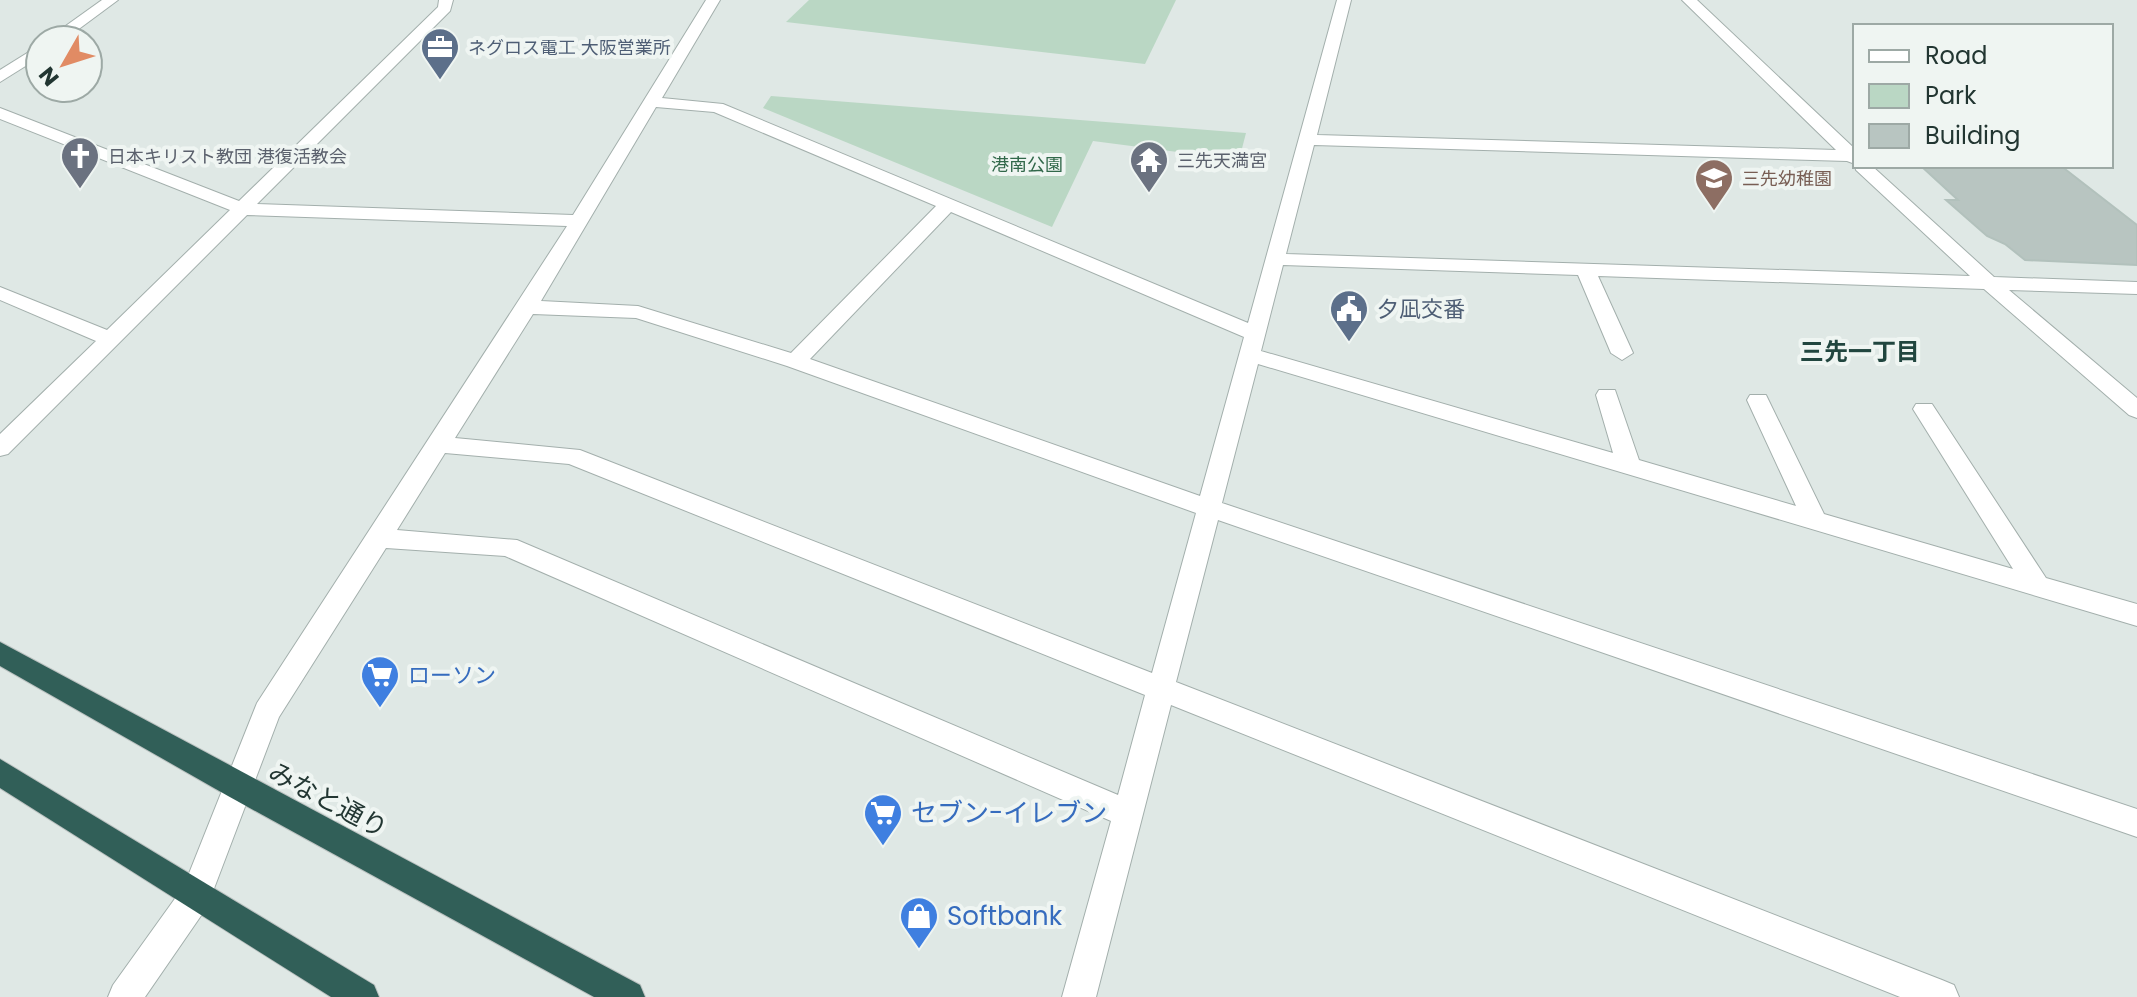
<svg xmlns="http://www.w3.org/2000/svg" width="2137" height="997" viewBox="0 0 2137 997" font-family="Poppins,'Noto Sans JP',sans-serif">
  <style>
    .green { fill: #bad7c4 }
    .building { fill: #b8c5c1; stroke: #b2c1bc; stroke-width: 2 }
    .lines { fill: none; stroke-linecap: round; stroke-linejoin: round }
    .minor-casing { stroke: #a3afac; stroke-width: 2 }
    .highway-casing { stroke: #bdc3c2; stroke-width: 2 }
    .minor { fill: #fff; fill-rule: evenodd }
    .highway { fill: #315f58; fill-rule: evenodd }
    .labels { text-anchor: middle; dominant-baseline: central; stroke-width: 8; stroke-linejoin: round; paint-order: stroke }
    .far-service-label { font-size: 18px; fill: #4e5e75; stroke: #eff5f2; text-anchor: start }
    .far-worship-label { font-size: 18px; fill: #5b616d; stroke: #eff5f2; text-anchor: start }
    .far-park-label { font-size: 18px; fill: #31684a; stroke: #eff5f2 }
    .far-education-label { font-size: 18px; fill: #785e54; stroke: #eff5f2; text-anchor: start }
    .service-label { font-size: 22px; fill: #4e5e75; stroke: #eff5f2; text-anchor: start }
    .shop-label { font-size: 22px; fill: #366cbe; stroke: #eff5f2; text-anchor: start }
    .neighbourhood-label { font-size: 24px; font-weight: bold; fill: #21463f; stroke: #eff5f2 }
    .near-street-label { font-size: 26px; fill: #223632; stroke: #eff5f2 }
    .near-shop-label { font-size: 26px; fill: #366cbe; stroke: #eff5f2; text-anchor: start }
  </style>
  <rect width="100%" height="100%" fill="#dfe8e5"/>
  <!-- green -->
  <g class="green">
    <polygon points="809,0 1176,0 1145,64 786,22"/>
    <polygon points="771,96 1246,133 1239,160 1093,141 1052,227 763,108"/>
  </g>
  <!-- building -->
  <polygon class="building" points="1921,166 2061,166 2137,225 2137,265 2025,260 2005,244 1987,236 1946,200 1958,200"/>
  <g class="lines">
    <defs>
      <g id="minor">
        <polygon points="102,0 118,0 64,40 46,40"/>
        <path d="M439,0h14l-3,11 -193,193 316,11 133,-215h14l-58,98 61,6 525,219 89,-323h14l-34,135 519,15 -154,-150h15l158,149v17h17l122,111 143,5v12l-128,-4 128,108v20l-8,-3 -145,-126 -386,-13 35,77 -11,7 -11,-7 -33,-78 -295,-10 -22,86 352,102 -17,-58 3,-5h16l24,70 157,46 -49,-106 3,-5h16l58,119 189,55 -100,-160 3,-5h16l114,174 91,26v22l-879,-262 -36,139 915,306v28l-919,-317 -42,162 766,298 12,5 5,12h-59l-729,-292 -75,292h-34l49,-176 -606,-265 -119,-8 -107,169 -72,190 -62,90h-37l5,-12 71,-99 73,-183 310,-477 -320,-11 -239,239 -8,2v-22l96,-93 -96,-41v-13l107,43 123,-120 -230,-91v-11l239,93 199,-194zM656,107l58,5 222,94 -145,147 -153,-47 -97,-5zM1314,145l533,16 8,3 1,6 114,106 -684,-22zM951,212l293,125 -44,159 -390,-137zM533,314l103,4 151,48 409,147 -44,160 -572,-223 -125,-12zM445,453l124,11 576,231 -27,100 -601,-255 -120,-10z"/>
        <polygon points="40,45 40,57 0,82 0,70"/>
      </g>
      <g id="highway">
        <polygon points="0,642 640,985 645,997 594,997 228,796 0,666"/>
        <polygon points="0,759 374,985 379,997 331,997 0,788"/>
      </g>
    </defs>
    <!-- minor casing -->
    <use href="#minor" class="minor-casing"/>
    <!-- highway casing -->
    <use href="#highway" class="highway-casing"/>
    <!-- minor -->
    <use href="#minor" class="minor"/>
    <!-- highway -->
    <use href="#highway" class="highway"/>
  </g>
  <!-- icons -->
  <defs>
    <symbol id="office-pin" viewBox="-11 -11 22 30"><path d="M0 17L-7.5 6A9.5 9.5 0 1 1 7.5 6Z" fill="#5c6f8a" stroke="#eff5f2"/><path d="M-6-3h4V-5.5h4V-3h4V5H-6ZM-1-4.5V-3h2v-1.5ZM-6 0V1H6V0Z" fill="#fff"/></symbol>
    <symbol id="church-pin" viewBox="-11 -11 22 30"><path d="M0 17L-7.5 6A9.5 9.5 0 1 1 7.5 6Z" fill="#6b7280" stroke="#eff5f2"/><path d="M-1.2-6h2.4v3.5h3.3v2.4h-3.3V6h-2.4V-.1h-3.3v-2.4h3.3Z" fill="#fff"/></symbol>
    <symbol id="temple-pin" viewBox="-11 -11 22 30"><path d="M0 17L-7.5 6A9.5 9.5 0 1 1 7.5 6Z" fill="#6b7280" stroke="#eff5f2"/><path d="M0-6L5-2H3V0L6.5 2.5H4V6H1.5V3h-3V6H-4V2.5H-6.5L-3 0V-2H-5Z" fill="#fff"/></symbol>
    <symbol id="school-pin" viewBox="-11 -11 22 30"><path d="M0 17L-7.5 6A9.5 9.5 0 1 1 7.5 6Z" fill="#8d6e63" stroke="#eff5f2"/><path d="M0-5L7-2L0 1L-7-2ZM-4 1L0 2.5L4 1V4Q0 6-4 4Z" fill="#fff"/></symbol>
    <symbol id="civic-pin" viewBox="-11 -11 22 30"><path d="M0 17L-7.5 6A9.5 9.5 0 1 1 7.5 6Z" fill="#5c6f8a" stroke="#eff5f2"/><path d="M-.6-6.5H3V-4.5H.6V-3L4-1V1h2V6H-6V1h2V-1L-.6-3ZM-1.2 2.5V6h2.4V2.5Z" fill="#fff"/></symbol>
    <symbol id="supermarket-pin" viewBox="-11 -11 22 30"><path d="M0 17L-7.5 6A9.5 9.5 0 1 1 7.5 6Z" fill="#3f7fe0" stroke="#eff5f2"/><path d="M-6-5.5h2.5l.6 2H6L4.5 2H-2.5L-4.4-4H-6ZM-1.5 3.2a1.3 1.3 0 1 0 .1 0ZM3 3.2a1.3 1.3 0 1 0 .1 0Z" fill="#fff"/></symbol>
    <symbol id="shop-pin" viewBox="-11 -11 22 30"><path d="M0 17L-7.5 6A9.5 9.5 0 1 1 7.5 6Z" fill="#3f7fe0" stroke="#eff5f2"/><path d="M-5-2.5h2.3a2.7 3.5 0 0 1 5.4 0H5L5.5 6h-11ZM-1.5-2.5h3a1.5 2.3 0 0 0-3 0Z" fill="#fff"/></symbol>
  </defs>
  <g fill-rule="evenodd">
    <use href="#office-pin" x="418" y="25" width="44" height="60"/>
    <use href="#church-pin" x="58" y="134" width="44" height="60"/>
    <use href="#temple-pin" x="1127" y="138" width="44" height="60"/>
    <use href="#school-pin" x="1692" y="156" width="44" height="60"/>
    <use href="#civic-pin" x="1327" y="287" width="44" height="60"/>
    <use href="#supermarket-pin" x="358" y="653" width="44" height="60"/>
    <use href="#supermarket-pin" x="861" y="791" width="44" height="60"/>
    <use href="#shop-pin" x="897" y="894" width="44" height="60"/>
  </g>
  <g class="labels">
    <!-- far-service labels -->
    <g class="far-service-label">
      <text x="468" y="47">ネグロス電工 大阪営業所</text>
    </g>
    <!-- far-worship labels -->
    <g class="far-worship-label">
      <text x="108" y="156">日本キリスト教団 港復活教会</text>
      <text x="1177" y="160">三先天満宮</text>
    </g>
    <!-- far-park labels -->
    <g class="far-park-label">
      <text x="1027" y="164">港南公園</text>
    </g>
    <!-- far-education labels -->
    <g class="far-education-label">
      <text x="1742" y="178">三先幼稚園</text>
    </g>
    <!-- service labels -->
    <g class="service-label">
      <text x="1377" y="309">夕凪交番</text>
    </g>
    <!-- shop labels -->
    <g class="shop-label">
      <text x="408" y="675">ローソン</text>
    </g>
    <!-- neighbourhood labels -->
    <g class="neighbourhood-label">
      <text x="1860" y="351">三先一丁目</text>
    </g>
    <!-- near-street labels -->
    <g class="near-street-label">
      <text transform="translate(328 800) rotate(28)">みなと通り</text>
    </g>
    <!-- near-shop labels -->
    <g class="near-shop-label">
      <text x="911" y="813">セブン-イレブン</text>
      <text x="947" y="916">Softbank</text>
    </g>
  </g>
  <!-- legend -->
  <rect x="1853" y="24" width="260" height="144" fill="#eff5f2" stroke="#9da9a5" stroke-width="2"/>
  <rect x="1869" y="50" width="40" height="12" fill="#ffffff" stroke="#9da9a5" stroke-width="2"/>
  <text x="1925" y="64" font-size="24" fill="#223632">Road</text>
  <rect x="1869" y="84" width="40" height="24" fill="#bad7c4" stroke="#9da9a5" stroke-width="2"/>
  <text x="1925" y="104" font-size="24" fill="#223632">Park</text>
  <rect x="1869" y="124" width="40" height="24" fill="#b8c5c1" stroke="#9da9a5" stroke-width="2"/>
  <text x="1925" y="144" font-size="24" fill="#223632">Building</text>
  <!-- north arrow -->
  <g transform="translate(64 64) rotate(231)"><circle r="38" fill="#eff5f2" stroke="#9da9a5" stroke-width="2"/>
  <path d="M0-6L14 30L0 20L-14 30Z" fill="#e18b64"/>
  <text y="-12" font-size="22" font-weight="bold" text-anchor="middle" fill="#223632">N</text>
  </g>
</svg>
